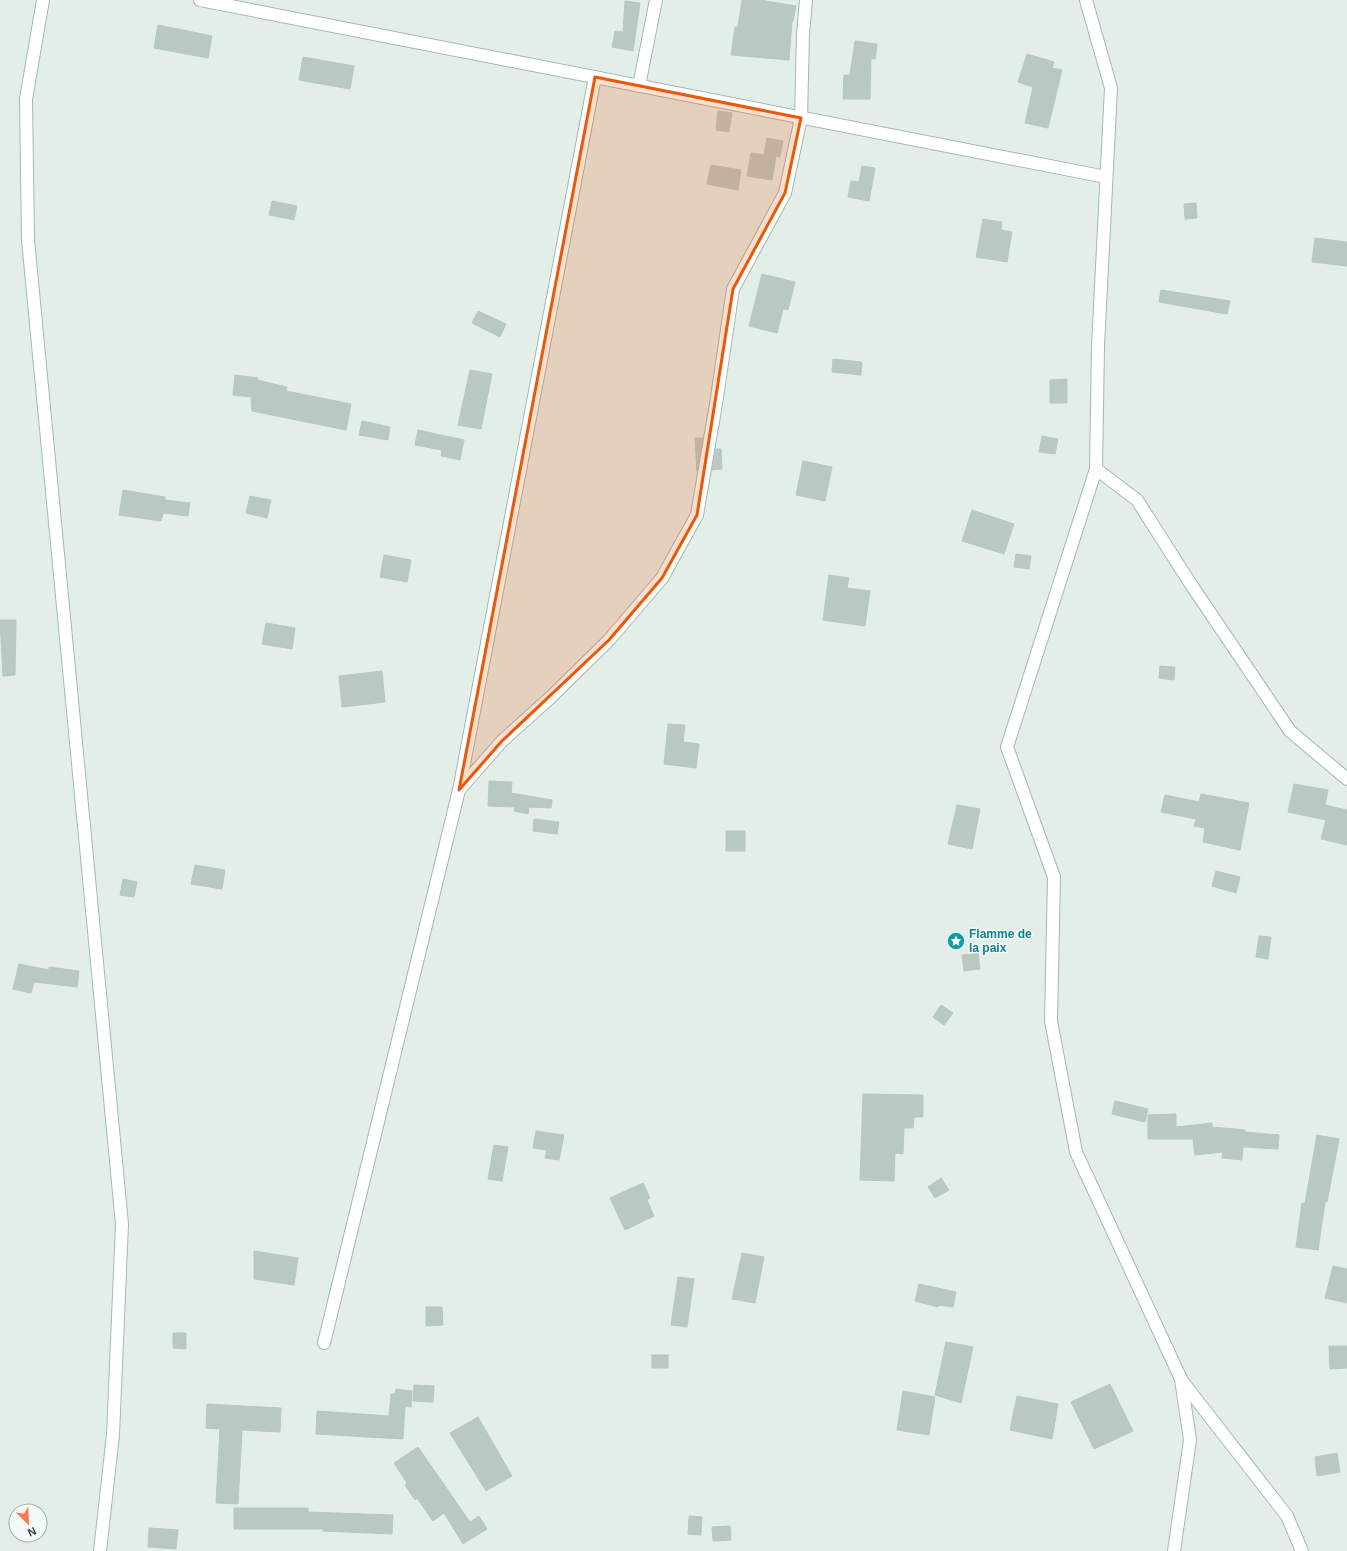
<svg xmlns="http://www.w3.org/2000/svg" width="1347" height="1551" viewBox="0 0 1347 1551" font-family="Arial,sans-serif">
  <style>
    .building { fill: #b9c9c2; stroke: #b6c8c0 }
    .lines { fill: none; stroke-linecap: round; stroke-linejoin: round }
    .minor-casing { stroke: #a6b7b0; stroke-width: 14 }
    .secondary-casing { stroke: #a1bbb1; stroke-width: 14 }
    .minor { stroke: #fff; stroke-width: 12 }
    .secondary { stroke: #fff; stroke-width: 12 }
    .marked { fill: #e8590c; fill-opacity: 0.2; stroke: #e8590c; stroke-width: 3; stroke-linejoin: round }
    .labels { text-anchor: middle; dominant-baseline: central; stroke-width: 3; stroke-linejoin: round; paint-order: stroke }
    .culture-label { font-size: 12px; font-weight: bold; fill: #0d838f; stroke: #f5faf7; text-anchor: start }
  </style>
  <rect width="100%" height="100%" fill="#e4eee9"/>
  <!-- building -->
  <g class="building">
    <polygon points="742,0 760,0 796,6 793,21 792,21 789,60 731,55 735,27 738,27"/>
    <polygon points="625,1 640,3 633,51 612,47 615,31 623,32"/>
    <polygon points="158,25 212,36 208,58 154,48"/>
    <polygon points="855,41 877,44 875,59 871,58 870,99 843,99 844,75 850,75"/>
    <polygon points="1027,54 1054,62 1052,68 1062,70 1048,128 1025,123 1033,87 1018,82"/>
    <polygon points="303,57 354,66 350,89 299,80"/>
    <polygon points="718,111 732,113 729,132 716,130"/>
    <polygon points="767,138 783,141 780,157 776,156 772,180 747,176 751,153 764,155"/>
    <polygon points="711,165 741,170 738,190 707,184"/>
    <polygon points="862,166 875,168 869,201 848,197 851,181 859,182"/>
    <polygon points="272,201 297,206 294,220 269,215"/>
    <polygon points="1196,203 1197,218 1185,219 1184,204"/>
    <polygon points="983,219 1002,222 1001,230 1012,232 1007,262 976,257"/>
    <polygon points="1315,238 1347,242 1347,266 1312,262"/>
    <polygon points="762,274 795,282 788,310 783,309 777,333 749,326"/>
    <polygon points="1161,290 1230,301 1227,314 1159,302"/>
    <polygon points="478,311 506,324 500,337 472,323"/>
    <polygon points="833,359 862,362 861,375 832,372"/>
    <polygon points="470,370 492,374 481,429 458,425"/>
    <polygon points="235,375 258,378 257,380 287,387 286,391 351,404 346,430 252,411 251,397 233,395"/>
    <polygon points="1067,379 1067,403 1050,403 1050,380"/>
    <polygon points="362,421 390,427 388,440 359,435"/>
    <polygon points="418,430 464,440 460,460 441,456 442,450 415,445"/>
    <polygon points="1042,436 1058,439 1055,454 1039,452"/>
    <polygon points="695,438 703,438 697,471"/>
    <polygon points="716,449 721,449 722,469 712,470"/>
    <polygon points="803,461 832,467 825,501 796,495"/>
    <polygon points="123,490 165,497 165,500 190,503 188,516 163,513 161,521 119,515"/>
    <polygon points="250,496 271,500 267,518 246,513"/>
    <polygon points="972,510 1014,524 1004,554 962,541"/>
    <polygon points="1016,554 1031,556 1029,569 1014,567"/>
    <polygon points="384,555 411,560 407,582 380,577"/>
    <polygon points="829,575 849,578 847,588 870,591 865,626 823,620"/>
    <polygon points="0,620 16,620 15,675 3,676"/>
    <polygon points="266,623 295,628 292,649 262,644"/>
    <polygon points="1160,666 1175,667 1174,680 1159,678"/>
    <polygon points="382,671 385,702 342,707 339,676"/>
    <polygon points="668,724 685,725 683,742 699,744 696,768 664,764"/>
    <polygon points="489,781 512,782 511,793 552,800 551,808 529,807 528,814 514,811 515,807 488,806"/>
    <polygon points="1294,784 1328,790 1325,805 1347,810 1347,845 1321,839 1326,820 1288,812"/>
    <polygon points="1201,794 1249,803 1240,850 1203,842 1205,828 1194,826 1196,819 1161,812 1165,795 1199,802"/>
    <polygon points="957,805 980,809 972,849 948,844"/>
    <polygon points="534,819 559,822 557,834 533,831"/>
    <rect x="726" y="831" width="19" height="20"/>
    <polygon points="195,865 225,870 222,889 191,884"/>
    <polygon points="1216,871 1240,877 1236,893 1212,886"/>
    <polygon points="123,879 137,882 134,897 120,895"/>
    <polygon points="1259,936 1271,937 1268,959 1256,957"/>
    <polygon points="978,953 980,969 964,971 962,955"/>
    <polygon points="19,964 49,970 49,967 79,971 77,987 34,982 31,993 13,989"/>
    <polygon points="941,1005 953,1013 944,1025 933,1017"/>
    <polygon points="863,1094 923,1095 923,1117 914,1117 913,1128 904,1128 903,1154 895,1153 894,1181 860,1180"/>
    <polygon points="1115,1101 1148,1109 1145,1122 1112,1114"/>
    <polygon points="1176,1114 1176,1127 1212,1123 1212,1127 1245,1130 1245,1132 1279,1135 1278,1149 1243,1147 1242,1160 1222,1158 1223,1152 1195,1155 1193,1139 1148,1139 1148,1115"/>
    <polygon points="536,1131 564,1135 559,1160 545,1158 547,1150 533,1148"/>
    <polygon points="1317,1135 1339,1139 1327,1202 1325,1202 1318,1250 1296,1247 1302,1203 1305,1203"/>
    <polygon points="494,1145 508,1147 502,1181 488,1179"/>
    <polygon points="941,1178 949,1190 935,1198 928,1187"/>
    <polygon points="643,1183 650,1198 647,1200 654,1216 625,1230 610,1198"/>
    <polygon points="254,1251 298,1258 294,1285 254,1279"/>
    <polygon points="742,1253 764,1257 755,1303 732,1299"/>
    <polygon points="1333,1266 1347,1269 1347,1303 1325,1298"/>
    <polygon points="678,1277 694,1279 687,1327 671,1325"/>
    <polygon points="919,1284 956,1292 953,1307 939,1305 938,1307 915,1301"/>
    <polygon points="426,1307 442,1307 443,1325 426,1326"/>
    <polygon points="173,1333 186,1333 186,1349 173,1348"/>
    <polygon points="946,1342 973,1347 961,1403 935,1395"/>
    <polygon points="1329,1346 1347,1346 1347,1368 1330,1369"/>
    <rect x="652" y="1355" width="16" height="13"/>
    <polygon points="1110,1384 1133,1431 1094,1449 1071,1402"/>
    <polygon points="414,1385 434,1386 433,1402 413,1401"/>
    <polygon points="396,1389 412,1391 411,1407 405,1406 403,1439 316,1434 317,1411 389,1416 391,1394 395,1394"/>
    <polygon points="903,1391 935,1397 929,1435 897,1430"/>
    <polygon points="1017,1396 1058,1404 1052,1439 1010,1430"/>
    <polygon points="207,1404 281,1408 280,1432 242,1430 238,1504 216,1503 220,1429 206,1428"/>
    <polygon points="478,1417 512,1476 486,1491 450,1433"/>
    <polygon points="418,1447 470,1522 479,1516 487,1529 463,1544 444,1513 433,1521 417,1498 415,1500 405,1485 407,1483 394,1463"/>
    <polygon points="1337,1453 1340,1472 1317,1476 1315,1457"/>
    <polygon points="234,1508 308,1508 308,1512 393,1515 392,1534 323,1531 323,1529 234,1529"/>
    <polygon points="689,1516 702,1517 701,1535 688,1534"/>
    <polygon points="730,1526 731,1540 713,1541 712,1527"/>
    <polygon points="149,1528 178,1530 176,1549 148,1547"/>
  </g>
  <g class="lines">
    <defs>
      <g id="minor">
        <polyline points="200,0 1106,177"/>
        <polyline points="1086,0 1111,88 1098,346 1096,469 1007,747 1054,877 1051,1021 1076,1152 1181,1379 1190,1440 1174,1551"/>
        <polyline points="639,86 656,0"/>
        <polyline points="1096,469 1137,500 1190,583 1290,731 1347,779"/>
        <polyline points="460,789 502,741 551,697 609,640 662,578 697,515 716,404 733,289 785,193 801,118 803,34 806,0"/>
        <polyline points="324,1343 459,790 595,77"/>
        <polyline points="1182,1381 1287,1516 1302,1551"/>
      </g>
      <polyline id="secondary" points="43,0 26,99 28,240 122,1224 113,1435 100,1551"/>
    </defs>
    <!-- minor casing -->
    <use href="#minor" class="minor-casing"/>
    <!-- secondary casing -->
    <use href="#secondary" class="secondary-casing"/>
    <!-- minor -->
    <use href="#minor" class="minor"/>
    <!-- secondary -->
    <use href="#secondary" class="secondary"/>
  </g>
  <!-- marked area -->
  <path class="marked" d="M595,77l206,41 -16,75 -52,96 -36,226 -35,63 -53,62 -107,101 -43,49z"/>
  <!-- icons -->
  <defs>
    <symbol id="sight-disc" viewBox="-11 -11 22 22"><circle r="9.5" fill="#0f9aa8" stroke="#f5faf7"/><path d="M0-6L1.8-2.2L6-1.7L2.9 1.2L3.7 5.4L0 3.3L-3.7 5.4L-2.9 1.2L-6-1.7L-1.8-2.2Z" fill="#fff"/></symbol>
  </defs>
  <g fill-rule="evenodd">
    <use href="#sight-disc" x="946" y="931" width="20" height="20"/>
  </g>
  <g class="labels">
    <!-- culture labels -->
    <g class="culture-label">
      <text x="969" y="934">Flamme de<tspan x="969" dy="14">la paix</tspan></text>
    </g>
  </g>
  <!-- north arrow -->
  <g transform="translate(28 1523) rotate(156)"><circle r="19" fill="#f5faf7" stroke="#a1b0ab"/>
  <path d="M0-3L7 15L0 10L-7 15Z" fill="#f97c57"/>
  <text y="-6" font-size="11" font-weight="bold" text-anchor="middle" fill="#224138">N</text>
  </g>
</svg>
